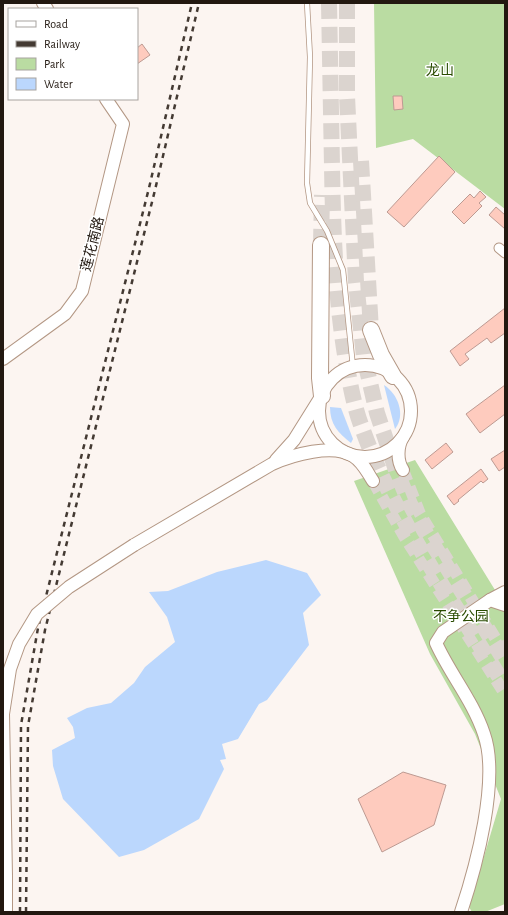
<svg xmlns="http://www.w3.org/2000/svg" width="508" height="915" viewBox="0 0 508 915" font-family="'Alegreya Sans','Noto Sans SC',sans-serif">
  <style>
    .green { fill: #badca2 }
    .water { fill: #bbd7fd }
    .building { fill: #fecbbe; stroke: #bd9a92 }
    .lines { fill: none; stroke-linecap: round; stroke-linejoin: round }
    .secondary-tunnel { stroke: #dbd4cf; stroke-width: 12; stroke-dasharray: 12 6; stroke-linecap: butt }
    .highway-tunnel { stroke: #dbd4cf; stroke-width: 16; stroke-dasharray: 16 8; stroke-linecap: butt }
    .lane-casing { stroke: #b39784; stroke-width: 6 }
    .street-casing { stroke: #b39784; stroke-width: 11 }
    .secondary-casing { stroke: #b39784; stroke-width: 14 }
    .highway-casing { stroke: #b39784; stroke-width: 18 }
    .lane { stroke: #fff; stroke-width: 4.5 }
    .street { stroke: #fff; stroke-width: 9 }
    .secondary { stroke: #fff; stroke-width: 12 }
    .highway { stroke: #fff; stroke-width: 16 }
    .rail { stroke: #443a33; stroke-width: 2.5; stroke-dasharray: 5 5; stroke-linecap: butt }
    .secondary-bridge-casing { stroke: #b39784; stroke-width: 14; stroke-linecap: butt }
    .secondary-bridge { stroke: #fff; stroke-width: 12 }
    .labels { text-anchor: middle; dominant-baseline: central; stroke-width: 3; stroke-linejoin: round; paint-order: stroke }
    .park-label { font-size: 14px; fill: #294b00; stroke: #fff }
    .street-label { font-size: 14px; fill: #221810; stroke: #fff }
  </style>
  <rect width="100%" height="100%" fill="#fcf5f1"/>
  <!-- green -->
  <g class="green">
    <polygon points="374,3 505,3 505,209 413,139 376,148"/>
    <polygon points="415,460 495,590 505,599 505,904 485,912 472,912 469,907 501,799 475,734 430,654 354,481"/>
  </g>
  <!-- water -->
  <g class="water">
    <path d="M384,385c14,9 22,30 11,44z"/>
    <path d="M330,407l11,1 12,31 -2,4c-13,-10 -21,-19 -21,-36z"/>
    <polygon points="266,560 307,573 321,595 303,613 309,645 267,700 259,704 238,739 222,744 226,759 220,760 224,769 199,819 144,850 119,857 63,799 53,766 52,750 75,738 73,727 67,718 87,708 111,703 134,683 145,667 175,642 167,617 149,592 168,591 217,572"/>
  </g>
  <!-- building -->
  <g class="building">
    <polygon points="142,44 150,55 137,64 137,48"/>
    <polygon points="393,96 402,96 403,109 394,110"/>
    <polygon points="439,156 455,172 404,227 387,212"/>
    <polygon points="480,191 486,197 479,203 482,206 464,224 452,212 470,194 474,198"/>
    <polygon points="496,207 505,215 505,229 489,215"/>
    <polygon points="505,308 505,333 491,343 487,338 465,354 469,359 460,366 450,351"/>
    <polygon points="505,385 505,414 480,433 466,414"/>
    <polygon points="446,443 453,452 432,469 425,460"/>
    <polygon points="505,450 505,467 499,471 491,459"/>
    <polygon points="481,469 488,479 483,483 481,481 458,500 459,501 454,505 447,496"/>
    <polygon points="403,772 446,785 434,825 382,852 358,799"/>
  </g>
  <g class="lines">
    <!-- secondary-tunnel -->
    <g class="secondary-tunnel">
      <polyline points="403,470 420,514 505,654"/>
      <polyline points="373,481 404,536 505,694"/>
    </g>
    <!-- highway-tunnel -->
    <g class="highway-tunnel">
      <path d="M329,3c1,54 2,109 3,163 1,64 3,126 13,189 4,23 8,48 16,70 33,94 93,177 144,261"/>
      <polyline points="347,3 347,96 356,282 364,357 377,413 397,473 410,504 424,530 505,661"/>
      <polyline points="361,161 371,330"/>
      <polyline points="321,245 322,195"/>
    </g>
    <defs>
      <polyline id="lane" points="307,3 310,57 307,183 310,203 327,231 343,270 353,367"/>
      <polyline id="street" points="499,248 505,253"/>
      <g id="secondary">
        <polyline points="43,3 47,9"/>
        <polyline points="3,359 65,314 82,291 123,124 106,99"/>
        <circle cx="365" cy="411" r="46"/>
        <path d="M403,437c-6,10 -6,24 0,33"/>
        <polyline points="276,460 294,440 319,400"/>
        <path d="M134,545l138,-81c20,-9 61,-21 81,-8 10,6 14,16 20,25"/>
        <polyline points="490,600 505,592"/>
        <polyline points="6,876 6,912"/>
        <path d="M461,912c15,-45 39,-133 23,-178 -11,-33 -34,-60 -48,-91l7,-11 47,-32 15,5"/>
      </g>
      <g id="highway">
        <polyline points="321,245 320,378 322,396"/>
        <polyline points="371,330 381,355 393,376"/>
      </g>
    </defs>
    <!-- lane casing -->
    <use href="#lane" class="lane-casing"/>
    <!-- street casing -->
    <use href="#street" class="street-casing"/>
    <!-- secondary casing -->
    <use href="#secondary" class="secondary-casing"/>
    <!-- highway casing -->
    <use href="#highway" class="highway-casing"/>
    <!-- lane -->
    <use href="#lane" class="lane"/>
    <!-- street -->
    <use href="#street" class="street"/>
    <!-- secondary -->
    <use href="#secondary" class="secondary"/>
    <!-- highway -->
    <use href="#highway" class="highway"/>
    <!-- rail -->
    <g class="rail">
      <polyline points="20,912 21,725 38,628 149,188 192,3"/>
      <polyline points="26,912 28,726 45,630 155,190 199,3"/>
    </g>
    <defs>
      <polyline id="secondary-bridge" points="6,876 3,714 10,669 19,644 37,614 69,587 134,545"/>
    </defs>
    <!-- secondary-bridge casing -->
    <use href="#secondary-bridge" class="secondary-bridge-casing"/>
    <!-- secondary-bridge -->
    <use href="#secondary-bridge" class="secondary-bridge"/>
  </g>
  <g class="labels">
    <!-- park labels -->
    <g class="park-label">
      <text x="440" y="71">龙山</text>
      <text x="461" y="617">不争公园</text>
    </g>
    <!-- street labels -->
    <g class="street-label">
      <text transform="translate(93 244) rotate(-76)">莲花南路</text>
    </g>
  </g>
  <!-- border -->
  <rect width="508" height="915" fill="none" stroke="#221810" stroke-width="8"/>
  <!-- legend -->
  <rect x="8" y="8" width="130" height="92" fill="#ffffff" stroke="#a7a39f"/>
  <rect x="16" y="21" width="20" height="6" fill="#ffffff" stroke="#a7a39f"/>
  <text x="44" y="28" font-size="12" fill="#221810">Road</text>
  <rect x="16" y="41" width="20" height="6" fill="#443a33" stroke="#a7a39f"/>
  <text x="44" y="48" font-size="12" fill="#221810">Railway</text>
  <rect x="16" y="58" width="20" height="12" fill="#badca2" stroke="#a7a39f"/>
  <text x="44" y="68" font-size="12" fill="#221810">Park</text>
  <rect x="16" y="78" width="20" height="12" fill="#bbd7fd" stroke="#a7a39f"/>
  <text x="44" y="88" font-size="12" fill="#221810">Water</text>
</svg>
